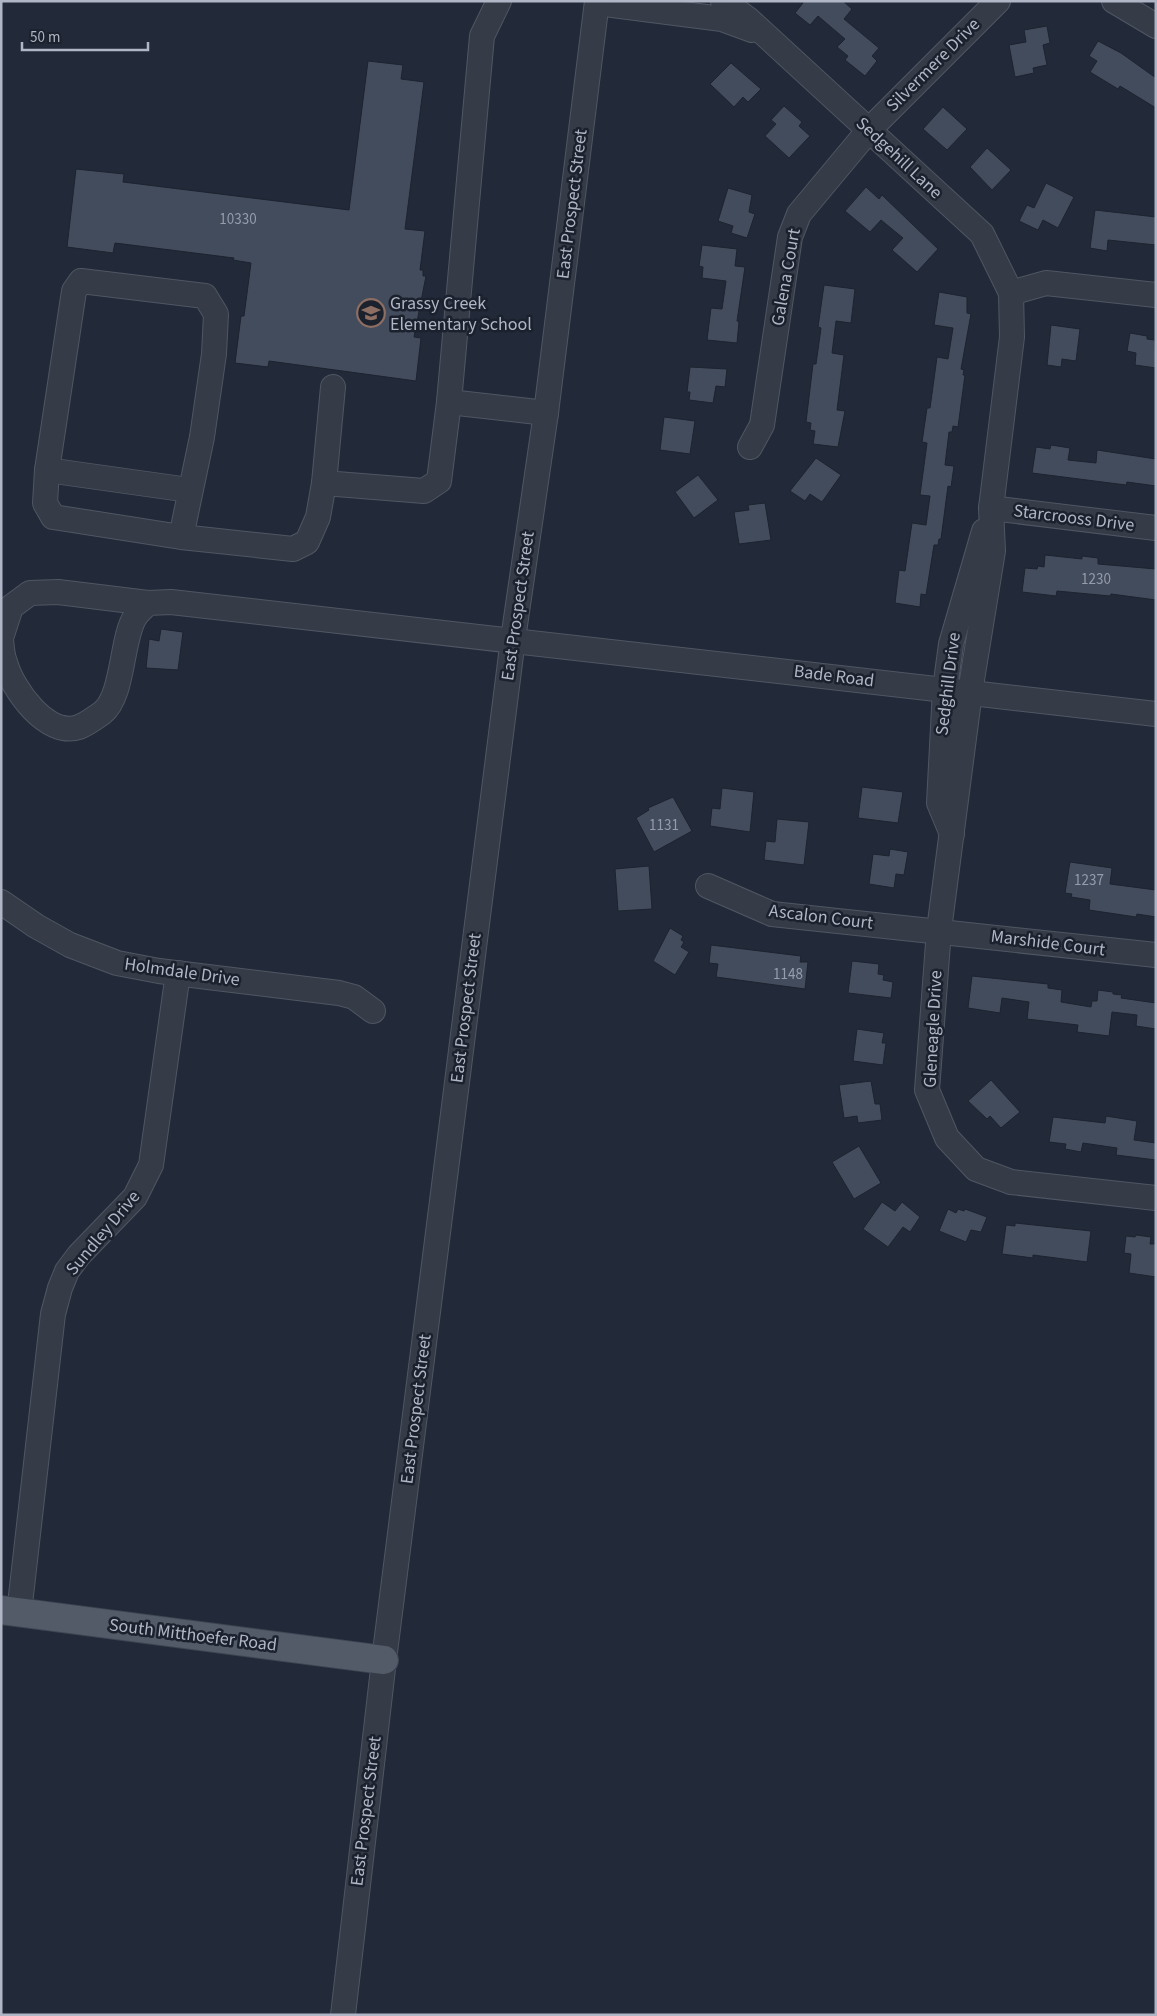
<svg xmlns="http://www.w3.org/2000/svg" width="1157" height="2016" viewBox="0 0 1157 2016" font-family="'Source Sans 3',sans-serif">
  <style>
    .building { fill: #434c5d; stroke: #1d232f }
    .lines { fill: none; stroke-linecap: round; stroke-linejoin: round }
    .minor-casing { stroke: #505663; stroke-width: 26 }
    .major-casing { stroke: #3e4552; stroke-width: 30 }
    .minor { stroke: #353c48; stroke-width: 24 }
    .major { stroke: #535a68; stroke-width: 28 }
    .labels { text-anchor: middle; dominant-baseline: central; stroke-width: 5; stroke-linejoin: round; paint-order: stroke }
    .number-label { font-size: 15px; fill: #959cab }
    .street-label { font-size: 18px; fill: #b0b6c5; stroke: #1b212d }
    .poi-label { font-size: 18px; fill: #b0b6c5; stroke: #1b212d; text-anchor: start }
  </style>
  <rect width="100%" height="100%" fill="#222938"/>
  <!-- building -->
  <g class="building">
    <polygon points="801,1 843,1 852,9 844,19 879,48 872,56 877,61 865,76 845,60 848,56 837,47 845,39 818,16 810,25 795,13 803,3"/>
    <polygon points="1047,26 1050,43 1043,45 1047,65 1033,68 1034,73 1015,77 1009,45 1026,42 1024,30"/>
    <polygon points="1098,41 1121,53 1156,78 1156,108 1120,86 1118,89 1090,72 1097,61 1089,56"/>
    <polygon points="368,61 403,65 401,79 424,82 405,229 425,231 420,270 423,270 423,276 426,276 414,337 421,338 416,381 269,361 268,367 235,363 241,316 244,316 251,263 233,260 234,258 115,243 113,253 67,247 76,169 124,174 123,182 349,210"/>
    <polygon points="731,63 761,89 748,102 743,97 734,107 710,84"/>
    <polygon points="784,106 802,122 799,126 810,136 789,158 765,136 776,124 771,120"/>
    <polygon points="943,107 967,129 947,150 923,129"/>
    <polygon points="987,148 1011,170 992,190 970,167"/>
    <polygon points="1046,183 1074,197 1058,228 1043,220 1038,230 1019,221 1027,205 1034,208"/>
    <polygon points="866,187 879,199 882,195 938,249 917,272 892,250 903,238 881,220 870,232 845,211"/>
    <polygon points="728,188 752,195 749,212 755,214 747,238 731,233 733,226 718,221"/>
    <polygon points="1095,210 1156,217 1156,245 1108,240 1107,251 1090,248"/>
    <polygon points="702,245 737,249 735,266 745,267 737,321 739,322 737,343 707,340 711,308 722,309 726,281 702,278 703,267 699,266"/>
    <polygon points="824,285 855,289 851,323 836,321 832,353 844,355 837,410 845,411 838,447 813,444 815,431 810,430 811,423 806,422 813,364 816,364 821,328 818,327"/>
    <polygon points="939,292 967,297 967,313 971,314 961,369 964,370 963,375 965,375 958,427 953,426 952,432 949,432 945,465 954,466 951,487 948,486 941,539 939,539 938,545 934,545 926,595 921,594 920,607 895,603 899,570 905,571 912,523 926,525 930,496 920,495 927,443 922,442 927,408 930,408 937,357 948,359 953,328 934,325"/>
    <polygon points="1051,325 1080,329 1076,361 1062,359 1061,367 1047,365"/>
    <polygon points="1130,333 1147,336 1147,339 1155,340 1156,368 1135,365 1136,353 1127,351"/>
    <polygon points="690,367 727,369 725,387 716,386 713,403 689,400 690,392 687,392"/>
    <polygon points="664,417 695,421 690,454 660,450"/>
    <polygon points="1051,445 1070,448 1068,460 1096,463 1097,450 1156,459 1156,486 1127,482 1126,485 1032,473 1036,447 1050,449"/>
    <polygon points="816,458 841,475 822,502 810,494 805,501 790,491"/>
    <polygon points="698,475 718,500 694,518 675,492"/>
    <polygon points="765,503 771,540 739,544 734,512 749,510 748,505"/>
    <polygon points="1045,555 1082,559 1082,556 1098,558 1098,564 1156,569 1156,600 1111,594 1110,596 1057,591 1056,596 1022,592 1025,568 1037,569 1038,566 1044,567"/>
    <polygon points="161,629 183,632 178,670 146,668 149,639 159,641"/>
    <polygon points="862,787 903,792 898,823 858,818"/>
    <polygon points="722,788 754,792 750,832 710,826 712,808 720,809"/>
    <polygon points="673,797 692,831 654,852 636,818 649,810 648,808"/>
    <polygon points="777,819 809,822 804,865 764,860 766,841 775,842"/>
    <polygon points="890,849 908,852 904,875 896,874 894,888 869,884 873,854 889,856"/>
    <polygon points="1070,862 1112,868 1110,884 1156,890 1156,917 1137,914 1136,917 1089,910 1090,900 1071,897 1072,894 1065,893"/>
    <polygon points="649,866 652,909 618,911 615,869"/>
    <polygon points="670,928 683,936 681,940 684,942 681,947 689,952 675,975 653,961"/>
    <polygon points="711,945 801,956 800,962 808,962 805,989 716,977 718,964 709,963"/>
    <polygon points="852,961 879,964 878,974 884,975 883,980 893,982 891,998 848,993"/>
    <polygon points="972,976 1048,984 1048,988 1062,990 1061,1002 1091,1007 1092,1001 1097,1001 1098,990 1113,992 1113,994 1122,995 1121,998 1156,1003 1156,1029 1136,1026 1137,1015 1112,1012 1109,1036 1077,1032 1078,1025 1027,1019 1029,1002 1002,998 1000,1013 968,1008"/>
    <polygon points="857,1029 884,1033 882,1043 886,1043 883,1065 853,1061"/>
    <polygon points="991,1080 1020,1112 1001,1128 990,1116 987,1119 968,1101"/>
    <polygon points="871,1081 875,1104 880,1104 882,1120 858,1123 857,1116 844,1118 839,1085"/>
    <polygon points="1106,1116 1137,1121 1134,1140 1156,1143 1156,1160 1116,1155 1117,1148 1083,1143 1081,1152 1065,1149 1066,1144 1049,1142 1053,1117 1105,1123"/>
    <polygon points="859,1146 881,1183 854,1199 832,1162"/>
    <polygon points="882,1202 895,1211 902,1202 920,1217 910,1232 903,1227 888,1247 863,1229"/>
    <polygon points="948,1209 956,1213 958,1209 964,1211 965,1209 987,1217 981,1232 971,1230 966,1242 939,1231"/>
    <polygon points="1015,1223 1091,1231 1087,1262 1033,1255 1033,1258 1002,1254 1006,1225 1015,1226"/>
    <polygon points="1136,1235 1151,1237 1150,1244 1156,1244 1156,1277 1129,1273 1131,1254 1124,1253 1126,1236 1135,1237"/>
  </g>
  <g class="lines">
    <defs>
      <g id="minor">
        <polyline points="499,1 482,36 449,402 546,413"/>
        <polyline points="723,1 748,19 982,234 1011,293 1012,337 991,508 993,551 970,692 939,930 927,1090 947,1138 976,1169 1011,1182 1156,1198"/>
        <polyline points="1114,1 1156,26"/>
        <polyline points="597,3 722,19 752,30"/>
        <polyline points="1011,293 1046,283 1156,295"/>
        <polyline points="333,387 324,483 424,491 439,481 449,402"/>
        <polyline points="750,447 762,425 790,237 799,214 869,130 998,1"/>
        <polyline points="47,470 189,490"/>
        <polyline points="991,508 1156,528"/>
        <polyline points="181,537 202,437 214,354 216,314 205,296 81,281 74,291 47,470 45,503 53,517 181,537 293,549 307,542 318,517 324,483"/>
        <polyline points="1,638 11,607 30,593 58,592 148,603"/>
        <path d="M1,640c1,7 1,15 4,22 7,27 42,76 74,65 8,-3 16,-9 23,-14 22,-17 19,-74 33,-96 3,-5 9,-10 13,-14l23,-1 985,112"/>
        <polyline points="952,834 939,803 945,689 951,644 984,531"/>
        <polyline points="708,886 772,914 1156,955"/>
        <polyline points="1,902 36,926 70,945 117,963 159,971 339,993 354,997 373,1011"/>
        <polyline points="19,1613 53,1314 60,1288 67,1271 79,1255 135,1197 151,1165 178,973"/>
        <polyline points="343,2015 384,1660 513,639 546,413 597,1"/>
      </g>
      <polyline id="major" points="1,1610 384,1660"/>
    </defs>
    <!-- minor casing -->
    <use href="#minor" class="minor-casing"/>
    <!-- major casing -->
    <use href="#major" class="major-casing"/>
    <!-- minor -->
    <use href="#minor" class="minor"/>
    <!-- major -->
    <use href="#major" class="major"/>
  </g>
  <!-- icons -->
  <defs>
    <symbol id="school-ring" viewBox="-11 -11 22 22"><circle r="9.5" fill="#1b212d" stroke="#8d6e63" stroke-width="1.5"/><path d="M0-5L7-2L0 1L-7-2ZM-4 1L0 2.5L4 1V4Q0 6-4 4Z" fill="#8d6e63"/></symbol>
  </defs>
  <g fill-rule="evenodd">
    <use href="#school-ring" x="355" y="297" width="32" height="32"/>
  </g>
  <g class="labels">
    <!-- number labels -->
    <g class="number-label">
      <text x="238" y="219">10330</text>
      <text x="1096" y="579">1230</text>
      <text x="664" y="825">1131</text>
      <text x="1089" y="880">1237</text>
      <text x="788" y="974">1148</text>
    </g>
    <!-- street labels -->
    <g class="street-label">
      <text transform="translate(933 65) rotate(-45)">Silvermere Drive</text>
      <text transform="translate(899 158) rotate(43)">Sedgehill Lane</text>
      <text transform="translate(572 204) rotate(-83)">East Prospect Street</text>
      <text transform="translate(786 277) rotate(-80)">Galena Court</text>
      <text transform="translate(1074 518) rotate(7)">Starcrooss Drive</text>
      <text transform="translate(518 606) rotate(-82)">East Prospect Street</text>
      <text transform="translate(834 676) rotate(7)">Bade Road</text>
      <text transform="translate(948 684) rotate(-83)">Sedghill Drive</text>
      <text transform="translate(821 917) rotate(7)">Ascalon Court</text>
      <text transform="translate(1048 943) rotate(7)">Marshide Court</text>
      <text transform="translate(182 972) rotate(8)">Holmdale Drive</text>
      <text transform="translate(466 1008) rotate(-83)">East Prospect Street</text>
      <text transform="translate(933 1029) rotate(-87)">Gleneagle Drive</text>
      <text transform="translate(103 1233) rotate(-50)">Sundley Drive</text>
      <text transform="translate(416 1409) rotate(-83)">East Prospect Street</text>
      <text transform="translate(193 1635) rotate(7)">South Mitthoefer Road</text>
      <text transform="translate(366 1811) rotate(-83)">East Prospect Street</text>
    </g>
    <!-- poi labels -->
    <g class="poi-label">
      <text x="390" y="303">Grassy Creek<tspan x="390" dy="21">Elementary School</tspan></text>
    </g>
  </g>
  <!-- border -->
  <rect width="1157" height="2016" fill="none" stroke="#b0b6c5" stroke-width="5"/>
  <!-- scale -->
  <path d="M22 42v8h126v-8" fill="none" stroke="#b0b6c5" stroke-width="2.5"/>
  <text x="30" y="42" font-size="15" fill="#b0b6c5" stroke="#1b212d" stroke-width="4" paint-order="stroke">50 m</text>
</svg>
